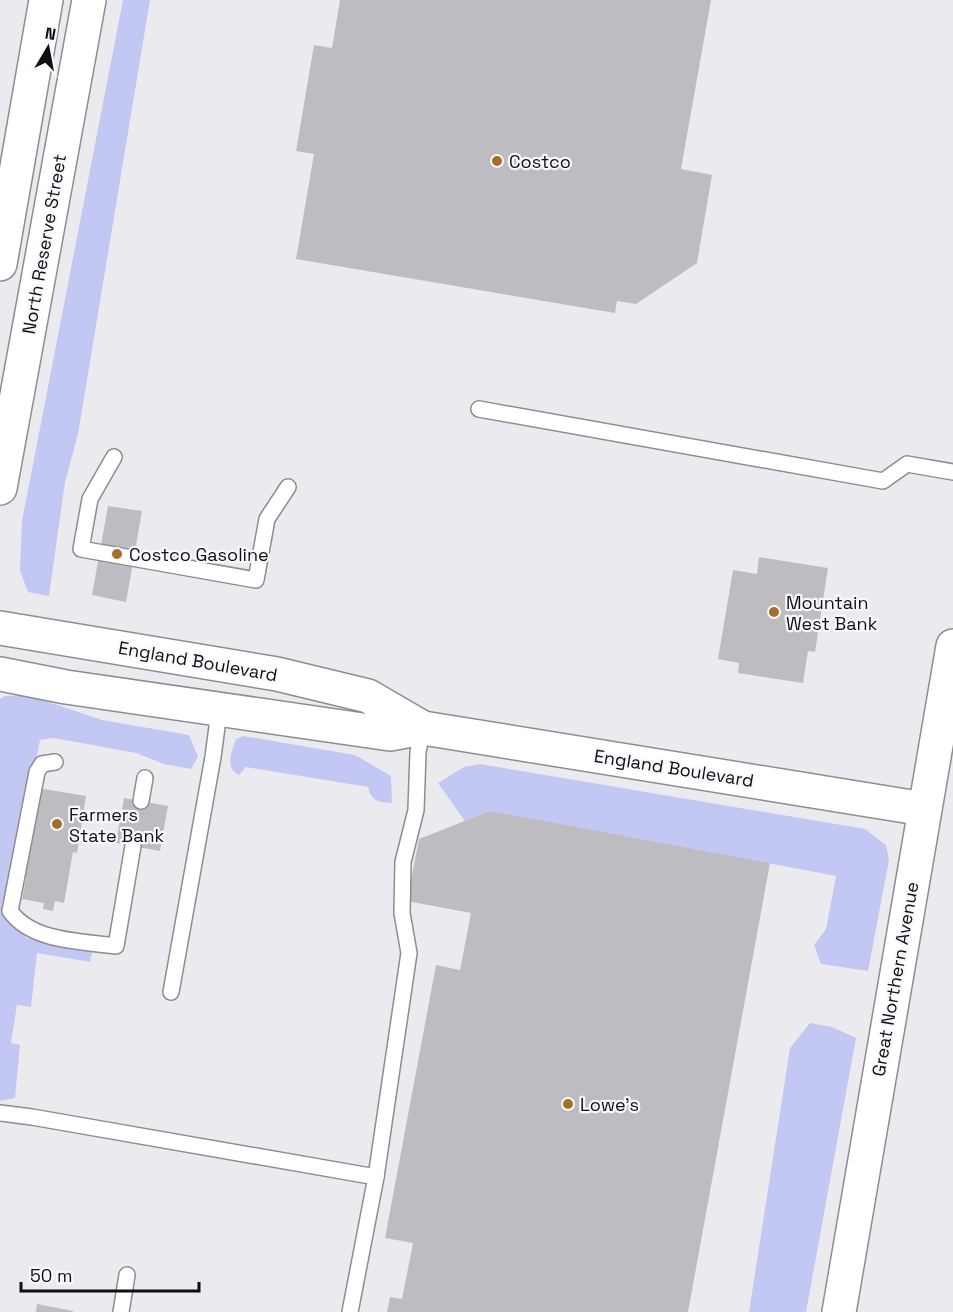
<svg xmlns="http://www.w3.org/2000/svg" width="953" height="1312" viewBox="0 0 953 1312" font-family="'Space Grotesk',sans-serif">
  <style>
    .green { fill: #c3c7f3 }
    .building { fill: #bdbdc1 }
    .lines { fill: none; stroke-linecap: round; stroke-linejoin: round }
    .lane-casing { stroke: #8c8d91; stroke-width: 18 }
    .secondary-casing { stroke: #8c8d91; stroke-width: 36 }
    .highway-casing { stroke: #8c8d91; stroke-width: 36 }
    .lane { stroke: #fff; stroke-width: 15 }
    .secondary { stroke: #fff; stroke-width: 33 }
    .highway { stroke: #fff; stroke-width: 33 }
    .poi-dot { fill: #a46f28; stroke: #f8f8fd; stroke-width: 2 }
    .labels { text-anchor: middle; dominant-baseline: central; stroke-width: 4.5; stroke-linejoin: round; paint-order: stroke }
    .poi-label { font-size: 18px; fill: #0f0f11; stroke: #f8f8fd; text-anchor: start }
    .street-label { font-size: 18px; fill: #0f0f11; stroke: #f8f8fd }
  </style>
  <rect width="100%" height="100%" fill="#ebebef"/>
  <!-- green -->
  <g class="green">
    <polygon points="123,0 150,0 78,434 65,482 49,596 28,592 20,571 22,521"/>
    <polygon points="28,695 102,720 189,735 198,757 191,769 164,764 136,753 54,738 40,740 7,912 26,938 93,948 90,962 37,953 31,1007 17,1005 11,1043 20,1045 15,1098 0,1101 0,699 5,696"/>
    <path d="M243,736l112,19 36,21 1,27c-14,0 -21,-3 -24,-16l-122,-20 -7,8c-15,-7 -7,-23 -3,-36z"/>
    <polygon points="480,764 865,829 886,845 889,860 868,971 821,964 814,945 826,929 836,876 490,811 465,821 438,783 464,767"/>
    <polygon points="810,1023 832,1027 856,1038 806,1312 749,1312 790,1048"/>
  </g>
  <!-- building -->
  <g class="building">
    <polygon points="340,0 711,0 681,169 712,175 697,263 636,304 617,301 615,313 296,259 314,154 296,151 314,45 332,48"/>
    <polygon points="108,506 142,511 126,602 92,595"/>
    <polygon points="759,557 828,568 815,652 808,651 803,683 738,673 739,663 718,659 733,570 757,574"/>
    <polygon points="38,788 86,796 77,853 73,852 64,903 55,901 53,911 43,909 44,903 22,899 26,878 21,877"/>
    <polygon points="124,798 168,806 160,851 116,843"/>
    <polygon points="490,811 770,863 688,1312 387,1312 390,1297 402,1299 413,1243 385,1238 436,965 460,970 471,913 407,901 419,839"/>
    <polygon points="37,1304 73,1311 73,1312 36,1312"/>
  </g>
  <g class="lines">
    <defs>
      <g id="lane">
        <polyline points="479,409 883,481 907,464 953,472"/>
        <polyline points="114,457 90,499 81,549 256,580 267,519 288,487"/>
        <path d="M55,762l-13,2 -5,8 -27,139c22,31 71,30 106,35l17,-100"/>
        <polyline points="141,801 145,778"/>
        <polyline points="171,992 213,757 217,727 217,710"/>
        <polyline points="0,1113 32,1117 376,1177"/>
        <polyline points="121,1312 127,1275"/>
        <polyline points="350,1312 376,1177 409,953 402,913 403,862 416,810 418,752 423,728"/>
      </g>
      <g id="secondary">
        <polyline points="0,628 277,674 368,696 423,728"/>
        <polyline points="0,674 66,687 390,734 423,728 924,809"/>
        <polyline points="839,1312 953,646"/>
      </g>
      <g id="highway">
        <polyline points="0,264 46,0"/>
        <polyline points="0,488 89,0"/>
      </g>
    </defs>
    <!-- lane casing -->
    <use href="#lane" class="lane-casing"/>
    <!-- secondary casing -->
    <use href="#secondary" class="secondary-casing"/>
    <!-- highway casing -->
    <use href="#highway" class="highway-casing"/>
    <!-- lane -->
    <use href="#lane" class="lane"/>
    <!-- secondary -->
    <use href="#secondary" class="secondary"/>
    <!-- highway -->
    <use href="#highway" class="highway"/>
  </g>
  <!-- markers -->
  <g class="poi-dot">
    <circle cx="497" cy="161" r="6"/>
    <circle cx="117" cy="554" r="6"/>
    <circle cx="774" cy="612" r="6"/>
    <circle cx="57" cy="824" r="6"/>
    <circle cx="568" cy="1104" r="6"/>
  </g>
  <g class="labels">
    <!-- poi labels -->
    <g class="poi-label">
      <text x="509" y="161">Costco</text>
      <text x="129" y="554">Costco Gasoline</text>
      <text x="786" y="602">Mountain<tspan x="786" dy="21">West Bank</tspan></text>
      <text x="69" y="814">Farmers<tspan x="69" dy="21">State Bank</tspan></text>
      <text x="580" y="1104">Lowe's</text>
    </g>
    <!-- street labels -->
    <g class="street-label">
      <text transform="translate(44 244) rotate(-80)">North Reserve Street</text>
      <text transform="translate(198 661) rotate(10)">England Boulevard</text>
      <text transform="translate(674 768) rotate(9)">England Boulevard</text>
      <text transform="translate(895 979) rotate(-80)">Great Northern Avenue</text>
    </g>
  </g>
  <!-- north arrow -->
  <g transform="translate(48 48) rotate(10)" stroke="#f8f8fd" stroke-width="4.5" paint-order="stroke">
  <path d="M0-4.5L10 22L0 15L-10 22Z" fill="#0f0f11"/>
  <text y="-9" font-size="16" font-weight="bold" text-anchor="middle" fill="#0f0f11">N</text>
  </g>
  <!-- scale -->
  <path d="M21 1282v9h178v-9" fill="none" stroke="#0f0f11" stroke-width="3"/>
  <text x="30" y="1282" font-size="18" fill="#0f0f11" stroke="#f8f8fd" stroke-width="4.5" paint-order="stroke">50 m</text>
</svg>
